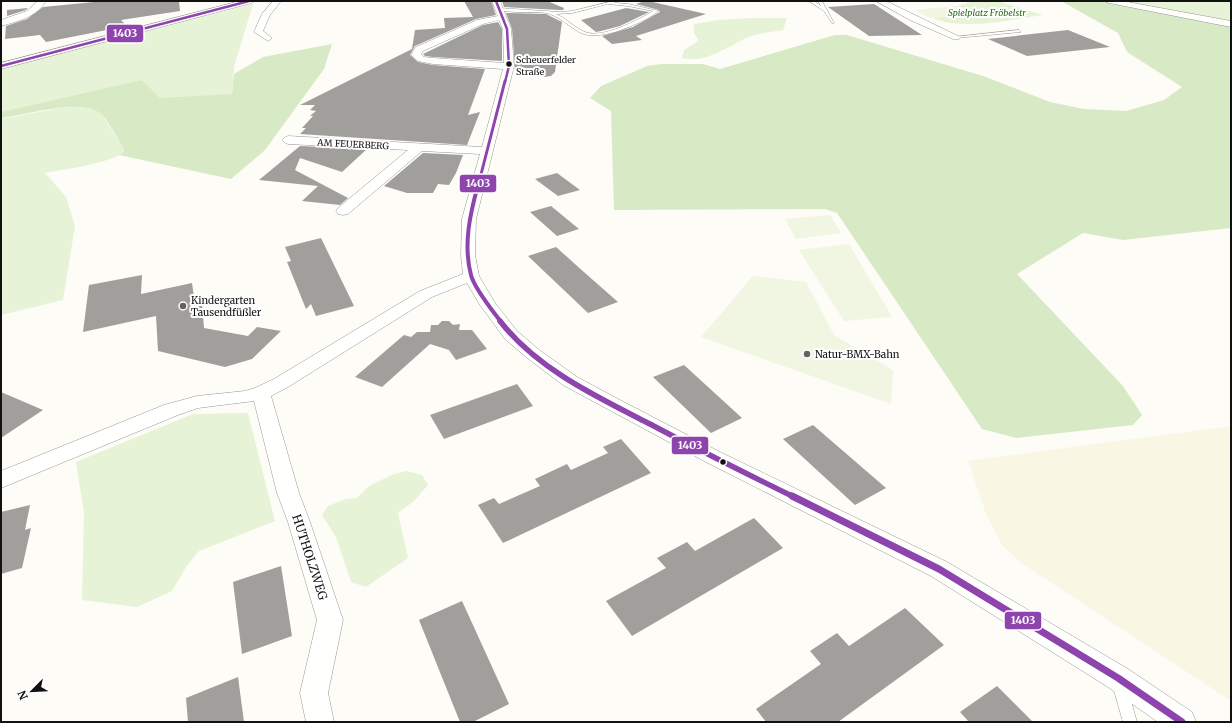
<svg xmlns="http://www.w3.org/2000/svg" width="1232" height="723" viewBox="0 0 1232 723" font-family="Merriweather,serif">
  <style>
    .farmland { fill: #f9f7e4 }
    .green { fill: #e7f3d7 }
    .forest { fill: #d8eac5 }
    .pitch { fill: #f0f6e1 }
    .building { fill: #a19f9c }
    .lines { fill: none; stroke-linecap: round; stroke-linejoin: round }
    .lane-casing { stroke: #979795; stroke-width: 1 }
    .street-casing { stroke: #979795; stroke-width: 1 }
    .lane { fill: #fffffe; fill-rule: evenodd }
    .street { fill: #fffffe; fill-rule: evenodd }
    .bus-1-far4-casing { stroke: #fff; stroke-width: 4 }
    .bus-1-far3-casing { stroke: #fff; stroke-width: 5 }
    .bus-1-far2-casing { stroke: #fff; stroke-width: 6 }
    .bus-1-far1-casing { stroke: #fff; stroke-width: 8 }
    .bus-1-casing { stroke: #fff; stroke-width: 10 }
    .bus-1-far4 { stroke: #8e44ad; stroke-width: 2.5 }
    .bus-1-far3 { stroke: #8e44ad; stroke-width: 3 }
    .bus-1-far2 { stroke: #8e44ad; stroke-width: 4 }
    .bus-1-far1 { stroke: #8e44ad; stroke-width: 5.5 }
    .bus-1 { stroke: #8e44ad; stroke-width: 7 }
    .bus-dot { fill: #111; stroke: #fff; stroke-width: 1.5 }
    .poi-dot { fill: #646362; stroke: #fff; stroke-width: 1.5 }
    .labels { text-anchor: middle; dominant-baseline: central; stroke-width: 4; stroke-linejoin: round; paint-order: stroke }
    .far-park-label { font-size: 9px; font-style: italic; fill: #2f6b1f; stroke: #fff }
    .bus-label { font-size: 9px; fill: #111; stroke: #fff; text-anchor: start }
    .far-street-label { font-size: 9px; fill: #111; stroke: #fff }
    .poi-label { font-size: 10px; fill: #111; stroke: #fff; text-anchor: start }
    .near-street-label { font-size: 12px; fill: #111; stroke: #fff }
    .line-badge { stroke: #fff; stroke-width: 1.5 }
    .badge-label { font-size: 11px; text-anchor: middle; font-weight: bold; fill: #fff }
  </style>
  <rect width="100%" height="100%" fill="#fdfcf7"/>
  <!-- farmland -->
  <polygon class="farmland" points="1231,426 1231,701 1021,563 1002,545 986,514 968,461"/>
  <!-- green -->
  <g class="green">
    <path d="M973,1h25l45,14c-34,5 -79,16 -111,3l43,-5 -18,-7z"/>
    <polygon points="1113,1 1231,1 1231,23"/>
    <polygon points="253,4 234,67 232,94 1,112 1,68"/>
    <path d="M753,18h34l-4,12c-10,2 -28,3 -37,8 -20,10 -42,26 -64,20l2,-8 14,-9v-2l-4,-6v-9l24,-4z"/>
    <path d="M79,107l14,2 8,4 23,36v3c-16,12 -58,17 -79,21l21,24 9,29 -12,74 -62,15v-196l59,-11z"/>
    <polygon points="248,413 275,521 199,551 186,567 172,591 137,607 82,600 84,513 76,462 193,414"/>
    <polygon points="407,471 422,475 428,485 414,501 398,513 408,558 366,587 351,582 336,537 322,515 328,506 345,499 357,498 369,486 394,474"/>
  </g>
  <!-- forest -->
  <g class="forest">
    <polygon points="1061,1 1104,1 1231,24 1231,228 1123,240 1083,233 1017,274 1123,386 1142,415 1133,425 1016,438 982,429 837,213 825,209 614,210 611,111 590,98 601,86 647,66 662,64 703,64 720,69 835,35 847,35 983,76 1050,102 1084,109 1126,111 1164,100 1182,87 1127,52 1118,33"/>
    <path d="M332,44l-8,25 -59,81 -34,29 -112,-24 5,-3v-3c-5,-8 -17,-31 -24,-36 -20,-15 -75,2 -99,5v-6l141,-32 18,18 72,-4 2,-20 29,-17z"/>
  </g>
  <!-- pitch -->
  <g class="pitch">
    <polygon points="955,6 973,13 931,18 914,10"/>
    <polygon points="830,215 841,233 796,239 785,219"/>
    <polygon points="849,244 892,317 844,321 799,250"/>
    <polygon points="753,276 806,282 834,335 893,370 891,404 701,337"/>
  </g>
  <!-- building -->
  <g class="building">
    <polygon points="104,1 179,1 180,11 121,20 127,26 46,42 40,35 5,39 6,26 27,19 43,7"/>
    <polygon points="464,1 491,1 496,15 476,19 415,46 410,55 418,62 433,65 485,69 468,115 480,112 467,145 300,134 306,128 302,128 313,116 310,116 316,111 310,110 315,105 300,105 412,49 415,30 445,28 444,18 473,17"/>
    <polygon points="502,1 547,1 564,8 563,10 559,10 504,7"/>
    <polygon points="645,1 648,1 706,14 636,36 642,40 612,44 602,36 633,27 660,12 659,10 636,4"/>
    <polygon points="874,4 922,35 869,36 828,7"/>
    <polygon points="28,8 26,10 7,16 7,10"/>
    <polygon points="626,8 649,12 620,26 601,31 596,32 581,20"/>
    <polygon points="506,13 546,14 562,22 555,72 551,76 544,77 515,68 512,29"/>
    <polygon points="498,22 502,29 502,61 433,57 425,56 423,54 483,25"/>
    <polygon points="1068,30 1110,47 1027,56 988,39"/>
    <polygon points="300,146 367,149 342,172 300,158 295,170 348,198 340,205 302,201 318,186 259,180"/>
    <polygon points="423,153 463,155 456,173 449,185 438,184 433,193 407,193 384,186"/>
    <polygon points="557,173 580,190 558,196 535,179"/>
    <polygon points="551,206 579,229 557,236 530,212"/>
    <polygon points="321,238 354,306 316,316 311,304 306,309 287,262 291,261 285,247"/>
    <polygon points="556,247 585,273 618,302 588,313 528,256"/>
    <polygon points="142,275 141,294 192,283 195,304 202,303 204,328 248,336 257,327 281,331 252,359 225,367 158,351 156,316 83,332 89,285"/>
    <polygon points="442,321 449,321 453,325 460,324 459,330 472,330 487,349 456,360 449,350 430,344 382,387 355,377 404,335 411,337 417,332 430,332 431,325 438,325"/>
    <polygon points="684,365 742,418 711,433 653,377"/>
    <polygon points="517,384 533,406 444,439 430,415"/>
    <polygon points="1,392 43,410 1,438"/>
    <polygon points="813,425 886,488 855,505 783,439"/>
    <polygon points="621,439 651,473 503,543 478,505 494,498 499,504 540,486 535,479 567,464 571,470 608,453 603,447"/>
    <polygon points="30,505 25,530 31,528 22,568 1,574 1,512"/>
    <polygon points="754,518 783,548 632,636 606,601 666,568 657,558 687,542 695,551"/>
    <polygon points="281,566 292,636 242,654 233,582"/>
    <polygon points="462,601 509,704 473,722 460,722 419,620"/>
    <polygon points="905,608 944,645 838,722 766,722 756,709 821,664 810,651 837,633 849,646"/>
    <polygon points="238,677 244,722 188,722 186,698"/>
    <polygon points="997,686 1033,722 969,722 960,712"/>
  </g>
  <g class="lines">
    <defs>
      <g id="lane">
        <path d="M614,1l1,2 13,1 31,7c-16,12 -59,31 -78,22 -12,-6 -21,-17 -35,-20 -13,-2 -38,1 -49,-4l2,-1 60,4 13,-1zM608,4l20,2 25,5c-15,9 -50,28 -68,21 -10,-4 -18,-13 -29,-18l16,-1z"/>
        <polygon points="809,1 814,1 821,6 818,1 822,1 834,23 832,23 824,11"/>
        <polygon points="1019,30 1021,32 956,38 954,37"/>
        <polygon points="1120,681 1125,682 1127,687 1137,722 1123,722 1113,687 1115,682"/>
      </g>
      <g id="street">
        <path d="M38,1h8c-10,16 -27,20 -45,25v-6l26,-9z"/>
        <polygon points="240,1 253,1 252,3 1,69 1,63"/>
        <polygon points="273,1 281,1 270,15 263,31 272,38 268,41 254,32 262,14"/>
        <path d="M492,1h8l11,28 3,37 -38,153 -1,36 4,21 16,27 22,28 21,18 39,28 41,22 102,53 227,110 181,107 64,43 4,10h-38l-50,-35 -177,-111 -225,-114 -143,-77 -37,-28 -21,-18 -25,-34 -13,-22 -35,14 -144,90 -17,9 28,97 11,29 33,98 -15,73 6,29h-28l-6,-29 17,-73 -29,-98 -11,-29 -23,-92 -56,7 -20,7 -177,73v-17l163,-66 33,-9 48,-5 10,-3 19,-9 146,-88 43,-17 -2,-19 1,-36 18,-65 -58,-3 -74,63 -5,1 -5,-1 -2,-3 2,-3 70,-58 -120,-6 -4,-2 -2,-2 2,-2 4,-2 194,11 21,-78 -70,-5 -15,-3 -7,-6 5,-8 61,-27 21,-4zM499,20l4,9 1,34 -71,-5 -9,-1 -3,-3 2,-3 60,-27z"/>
        <polygon points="876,1 886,1 960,37 959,39 953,39 910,20"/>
        <polygon points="1105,1 1122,1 1231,21 1231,27 1109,3"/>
      </g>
    </defs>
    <!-- lane casing -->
    <use href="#lane" class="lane-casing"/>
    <!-- street casing -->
    <use href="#street" class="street-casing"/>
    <!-- lane -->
    <use href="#lane" class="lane"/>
    <!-- street -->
    <use href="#street" class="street"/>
    <defs>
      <g id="bus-1-far4">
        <polyline points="496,1 507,29 509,66 505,82"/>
        <polyline points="1,66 249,1"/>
      </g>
      <polyline id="bus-1-far3" points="478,186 505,81"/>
      <path id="bus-1-far2" d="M478,185c-8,29 -15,60 -7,90 3,13 21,35 30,47"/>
      <path id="bus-1-far1" d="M500,321c37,48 97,76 150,103 47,25 95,49 144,73"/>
      <polyline id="bus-1" points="792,496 939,569 1118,678 1182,722"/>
    </defs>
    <!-- bus-1-far4 casing -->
    <use href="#bus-1-far4" class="bus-1-far4-casing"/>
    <!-- bus-1-far3 casing -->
    <use href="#bus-1-far3" class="bus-1-far3-casing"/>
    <!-- bus-1-far2 casing -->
    <use href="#bus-1-far2" class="bus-1-far2-casing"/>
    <!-- bus-1-far1 casing -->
    <use href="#bus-1-far1" class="bus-1-far1-casing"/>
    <!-- bus-1 casing -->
    <use href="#bus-1" class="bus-1-casing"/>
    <!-- bus-1-far4 -->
    <use href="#bus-1-far4" class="bus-1-far4"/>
    <!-- bus-1-far3 -->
    <use href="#bus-1-far3" class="bus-1-far3"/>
    <!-- bus-1-far2 -->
    <use href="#bus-1-far2" class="bus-1-far2"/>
    <!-- bus-1-far1 -->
    <use href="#bus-1-far1" class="bus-1-far1"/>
    <!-- bus-1 -->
    <use href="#bus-1" class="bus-1"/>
  </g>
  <!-- markers -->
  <g class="bus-dot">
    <circle cx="509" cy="64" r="3.5"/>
    <circle cx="723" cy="462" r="3.5"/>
  </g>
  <g class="poi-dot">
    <circle cx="183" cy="306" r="4"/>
    <circle cx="807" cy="354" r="4"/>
  </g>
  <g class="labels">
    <!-- far-park labels -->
    <g class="far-park-label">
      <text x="987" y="12">Spielplatz Fröbelstr</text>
    </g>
    <!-- bus labels -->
    <g class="bus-label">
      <text x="516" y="59">Scheuerfelder<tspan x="516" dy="12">Straße</tspan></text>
    </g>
    <!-- far-street labels -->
    <g class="far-street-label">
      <text transform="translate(353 144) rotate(3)">AM FEUERBERG</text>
    </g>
    <!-- poi labels -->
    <g class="poi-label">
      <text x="191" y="300">Kindergarten<tspan x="191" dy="12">Tausendfüßler</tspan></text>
      <text x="815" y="354">Natur-BMX-Bahn</text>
    </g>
    <!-- near-street labels -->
    <g class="near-street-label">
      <text transform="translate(310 557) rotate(72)">HUTHOLZWEG</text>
    </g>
  </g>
  <g class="line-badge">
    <rect x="106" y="24" width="38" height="19" rx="4" fill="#8e44ad"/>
    <rect x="459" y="174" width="38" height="19" rx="4" fill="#8e44ad"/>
    <rect x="671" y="436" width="38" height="19" rx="4" fill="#8e44ad"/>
    <rect x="1004" y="611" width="38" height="19" rx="4" fill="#8e44ad"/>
  </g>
  <g class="badge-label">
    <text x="125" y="37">1403</text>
    <text x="478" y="187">1403</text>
    <text x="690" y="449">1403</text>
    <text x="1023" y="624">1403</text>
  </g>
  <!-- border -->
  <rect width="1232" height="723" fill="none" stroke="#111111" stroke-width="4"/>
  <!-- north arrow -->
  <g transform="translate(32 691) rotate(246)" stroke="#ffffff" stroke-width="3" paint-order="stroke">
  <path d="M0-3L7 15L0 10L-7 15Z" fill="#111111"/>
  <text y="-6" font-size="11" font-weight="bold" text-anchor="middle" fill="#111111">N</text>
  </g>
</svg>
